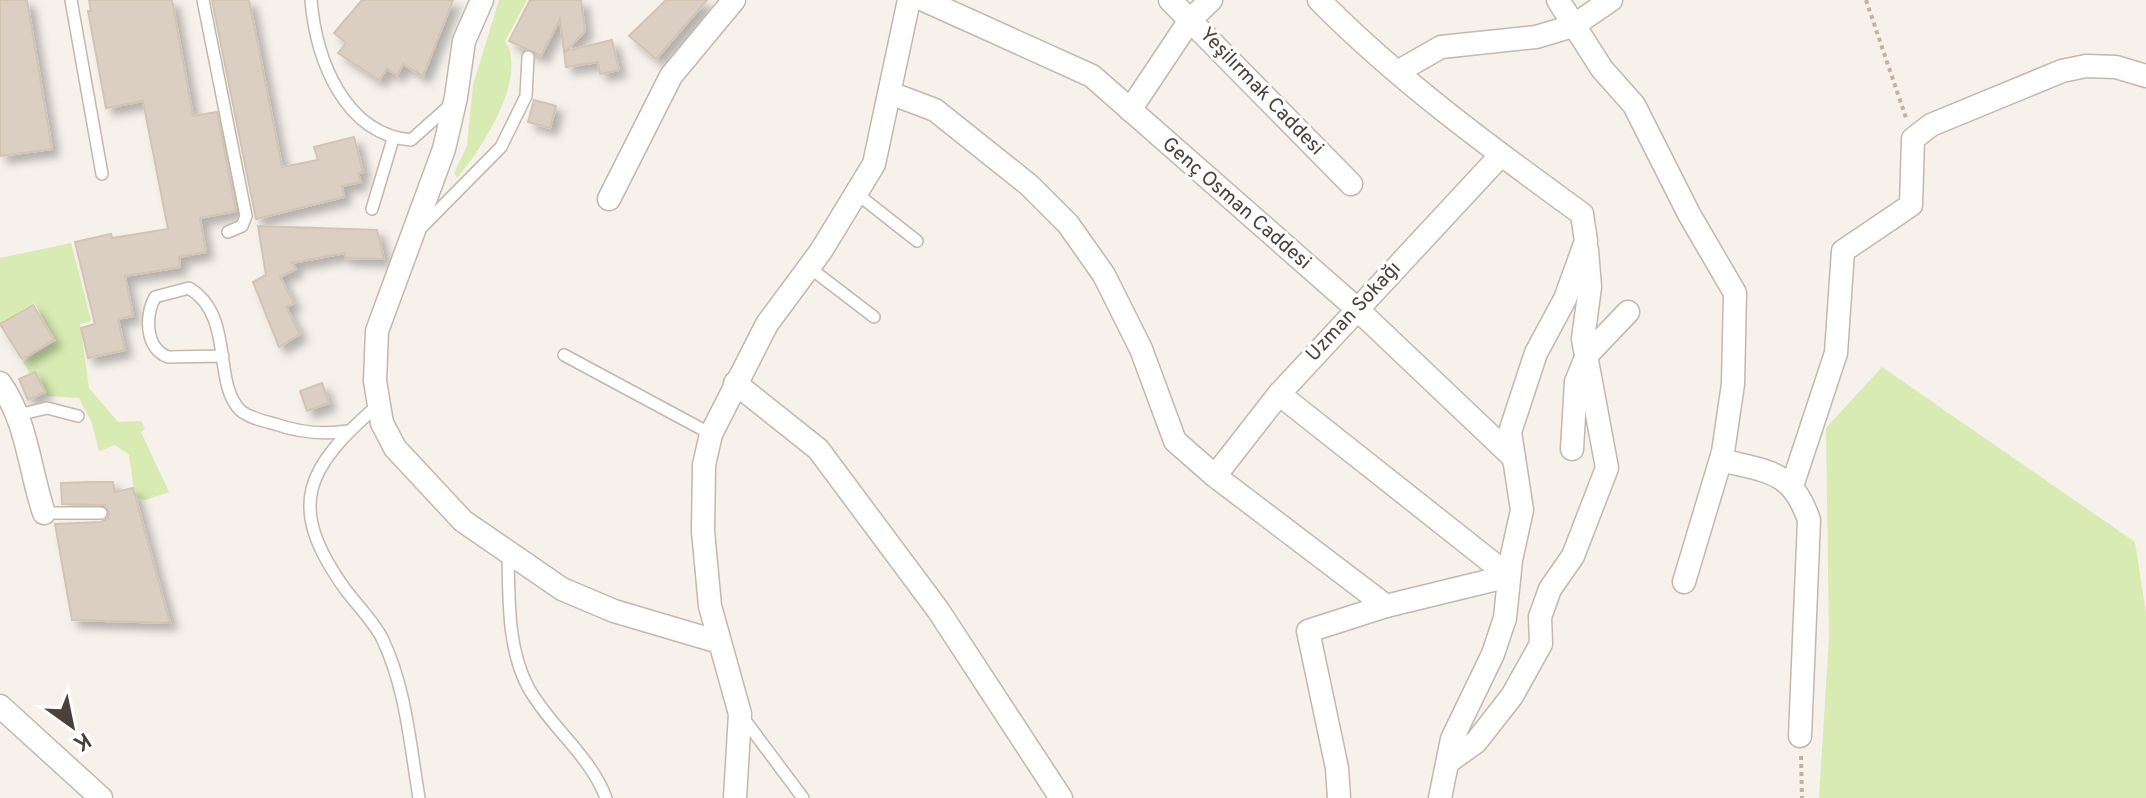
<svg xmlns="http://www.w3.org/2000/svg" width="2146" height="798" viewBox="0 0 2146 798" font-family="Overpass,sans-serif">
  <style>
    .green { fill: #d8ebb3 }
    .building { fill: #dbcfc3; stroke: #d3c3b3; stroke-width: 2; filter: url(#shadow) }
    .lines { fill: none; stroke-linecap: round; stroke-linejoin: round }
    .service-casing { stroke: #c2b8ad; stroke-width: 14 }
    .minor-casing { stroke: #c2b8ad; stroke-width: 25 }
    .path { stroke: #c4b29e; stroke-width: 4; stroke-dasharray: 4 4; stroke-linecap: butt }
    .service { stroke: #fff; stroke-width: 11 }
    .minor { stroke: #fff; stroke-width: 22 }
    .labels { text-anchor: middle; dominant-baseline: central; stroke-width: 6; stroke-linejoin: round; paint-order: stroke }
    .street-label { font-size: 20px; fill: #4b4138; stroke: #fff }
  </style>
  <defs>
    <filter id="shadow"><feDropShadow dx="7" dy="7" stdDeviation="4" flood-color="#0004"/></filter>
  </defs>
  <rect width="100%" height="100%" fill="#f6f1eb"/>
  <!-- green -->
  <g class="green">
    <path d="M499,0h28l-22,41c24,36 -24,109 -48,137l-3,-5 13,-27 6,-61z"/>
    <polygon points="71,243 91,321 80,324 89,388 118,422 141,421 145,429 141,432 169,492 145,500 135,497 129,455 115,445 99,451 91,421 79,398 47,396 39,379 34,380 23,362 56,341 34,303 0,323 0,258"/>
    <polygon points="1882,367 2135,542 2146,613 2146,798 1819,798 1829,638 1826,428"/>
  </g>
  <!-- building -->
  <g class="building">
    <polygon points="0,0 27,0 52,149 0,156"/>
    <polygon points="89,0 172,0 193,116 217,112 236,211 200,218 206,252 179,257 180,267 125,276 133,316 118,319 125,350 88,358 81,328 95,324 75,242 111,234 112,238 168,229 143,101 106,108 88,11 91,11"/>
    <polygon points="212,0 249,0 282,167 318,160 314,147 354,137 363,172 358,173 361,182 342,186 344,197 256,219"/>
    <polygon points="362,0 453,0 423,76 403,64 397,75 387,69 379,80 338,53 346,43 334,33"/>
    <polygon points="530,0 581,0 585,31 566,51 612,40 619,70 600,74 598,62 566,67 560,19 541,56 509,41"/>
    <polygon points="666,0 707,0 656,59 629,36"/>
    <polygon points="534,100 556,106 550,128 528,122"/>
    <polygon points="258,226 377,230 384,259 345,258 345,253 292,263 296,269 280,277 294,303 286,307 300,334 279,347 253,282 266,275"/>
    <polygon points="33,305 54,340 22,359 0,324"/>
    <polygon points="35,372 45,392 28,400 19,379"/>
    <polygon points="322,383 329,403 307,411 300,391"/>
    <polygon points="91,482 113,482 115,492 133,488 170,623 72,620 55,524 101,522 108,518 109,512 105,505 62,504 61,483"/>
  </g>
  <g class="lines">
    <defs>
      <g id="service">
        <polyline points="71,0 102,174"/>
        <polyline points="203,0 246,216 242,226 228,232"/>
        <path d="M311,0c5,59 33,134 100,140l37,-33"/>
        <polyline points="856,193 917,241"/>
        <polyline points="372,209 393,139"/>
        <polyline points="420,229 501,147 526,96 528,57"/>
        <polyline points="810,268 874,317"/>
        <polyline points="564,355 711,434"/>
        <path d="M223,356l-55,1c-23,-9 -23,-41 -13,-60l34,-9c46,28 23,93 51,122 9,8 24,11 35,14 23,8 48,11 73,7"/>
        <path d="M378,405c-72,63 -93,100 -33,184 12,16 28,32 37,49 24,50 28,106 37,160"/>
        <polyline points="18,415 47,408 78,416"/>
        <polyline points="44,513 101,513"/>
        <path d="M508,553c1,43 -1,95 20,134 22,40 62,68 78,111"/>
        <polyline points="741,715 803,798"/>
      </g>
      <g id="minor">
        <polyline points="482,0 464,41 456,97 444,149 377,331 375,381 382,423 395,448 463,521 562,589 614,611 719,642"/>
        <polyline points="924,0 1092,76 1356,308 1514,458"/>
        <polyline points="1170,0 1351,184"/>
        <path d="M1319,0c79,80 172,148 263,214l4,27 -21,58 -29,54 -26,79 12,78 -11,50 -6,58 -12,36 -41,85 -12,59"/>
        <polyline points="1558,0 1602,69 1634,105 1689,214 1735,293 1733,384 1723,452 1684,582"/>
        <polyline points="1399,71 1441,47 1536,37 1573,26 1611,0"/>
        <polyline points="890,93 935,110 1029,185 1068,224 1104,275 1141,349 1175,441 1215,476 1386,606"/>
        <polyline points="1130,110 1190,20 1211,0"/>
        <polyline points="609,199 671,76 734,0"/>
        <path d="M0,383c28,40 29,86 44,130"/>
        <polyline points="735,383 818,449 938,610 1061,798"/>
        <polyline points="1279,394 1509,576"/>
        <polyline points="1572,449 1576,382 1587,355 1628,312"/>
        <path d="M1721,460c47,12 71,10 88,60l-9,216"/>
        <polyline points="1215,476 1279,394 1501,155"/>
        <polyline points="1792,486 1836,353 1843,251 1911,205 1913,139 1931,125 2062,71 2086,66 2116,67 2146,76"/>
        <polyline points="0,706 101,798"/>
        <polyline points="1448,762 1476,742 1512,696 1541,644 1540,617 1550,589 1573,556 1607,468 1583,339 1590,287 1587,250"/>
        <polyline points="735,798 740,714 710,606 703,531 704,465 711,434 767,324 821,251 874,164 909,0"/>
        <polyline points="1339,798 1337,768 1308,631 1386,606 1509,576"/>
      </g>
    </defs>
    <!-- service casing -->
    <use href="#service" class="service-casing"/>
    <!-- minor casing -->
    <use href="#minor" class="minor-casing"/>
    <!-- path -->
    <g class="path">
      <polyline points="1866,0 1906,118"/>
      <polyline points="1801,756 1802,798"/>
    </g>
    <!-- service -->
    <use href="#service" class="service"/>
    <!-- minor -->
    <use href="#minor" class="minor"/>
  </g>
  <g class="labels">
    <!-- street labels -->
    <g class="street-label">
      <text transform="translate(1261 92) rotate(46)">Yeşilırmak Caddesi</text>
      <text transform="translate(1236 204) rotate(41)">Genç Osman Caddesi</text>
      <text transform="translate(1354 312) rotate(-47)">Uzman Sokağı</text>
    </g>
  </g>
  <!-- north arrow -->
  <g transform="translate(72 726) rotate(147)" stroke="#ffffff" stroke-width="6" paint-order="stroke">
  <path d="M0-6L14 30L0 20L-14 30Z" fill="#4b4138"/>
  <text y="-12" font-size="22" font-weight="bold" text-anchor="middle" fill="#4b4138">K</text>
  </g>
</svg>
